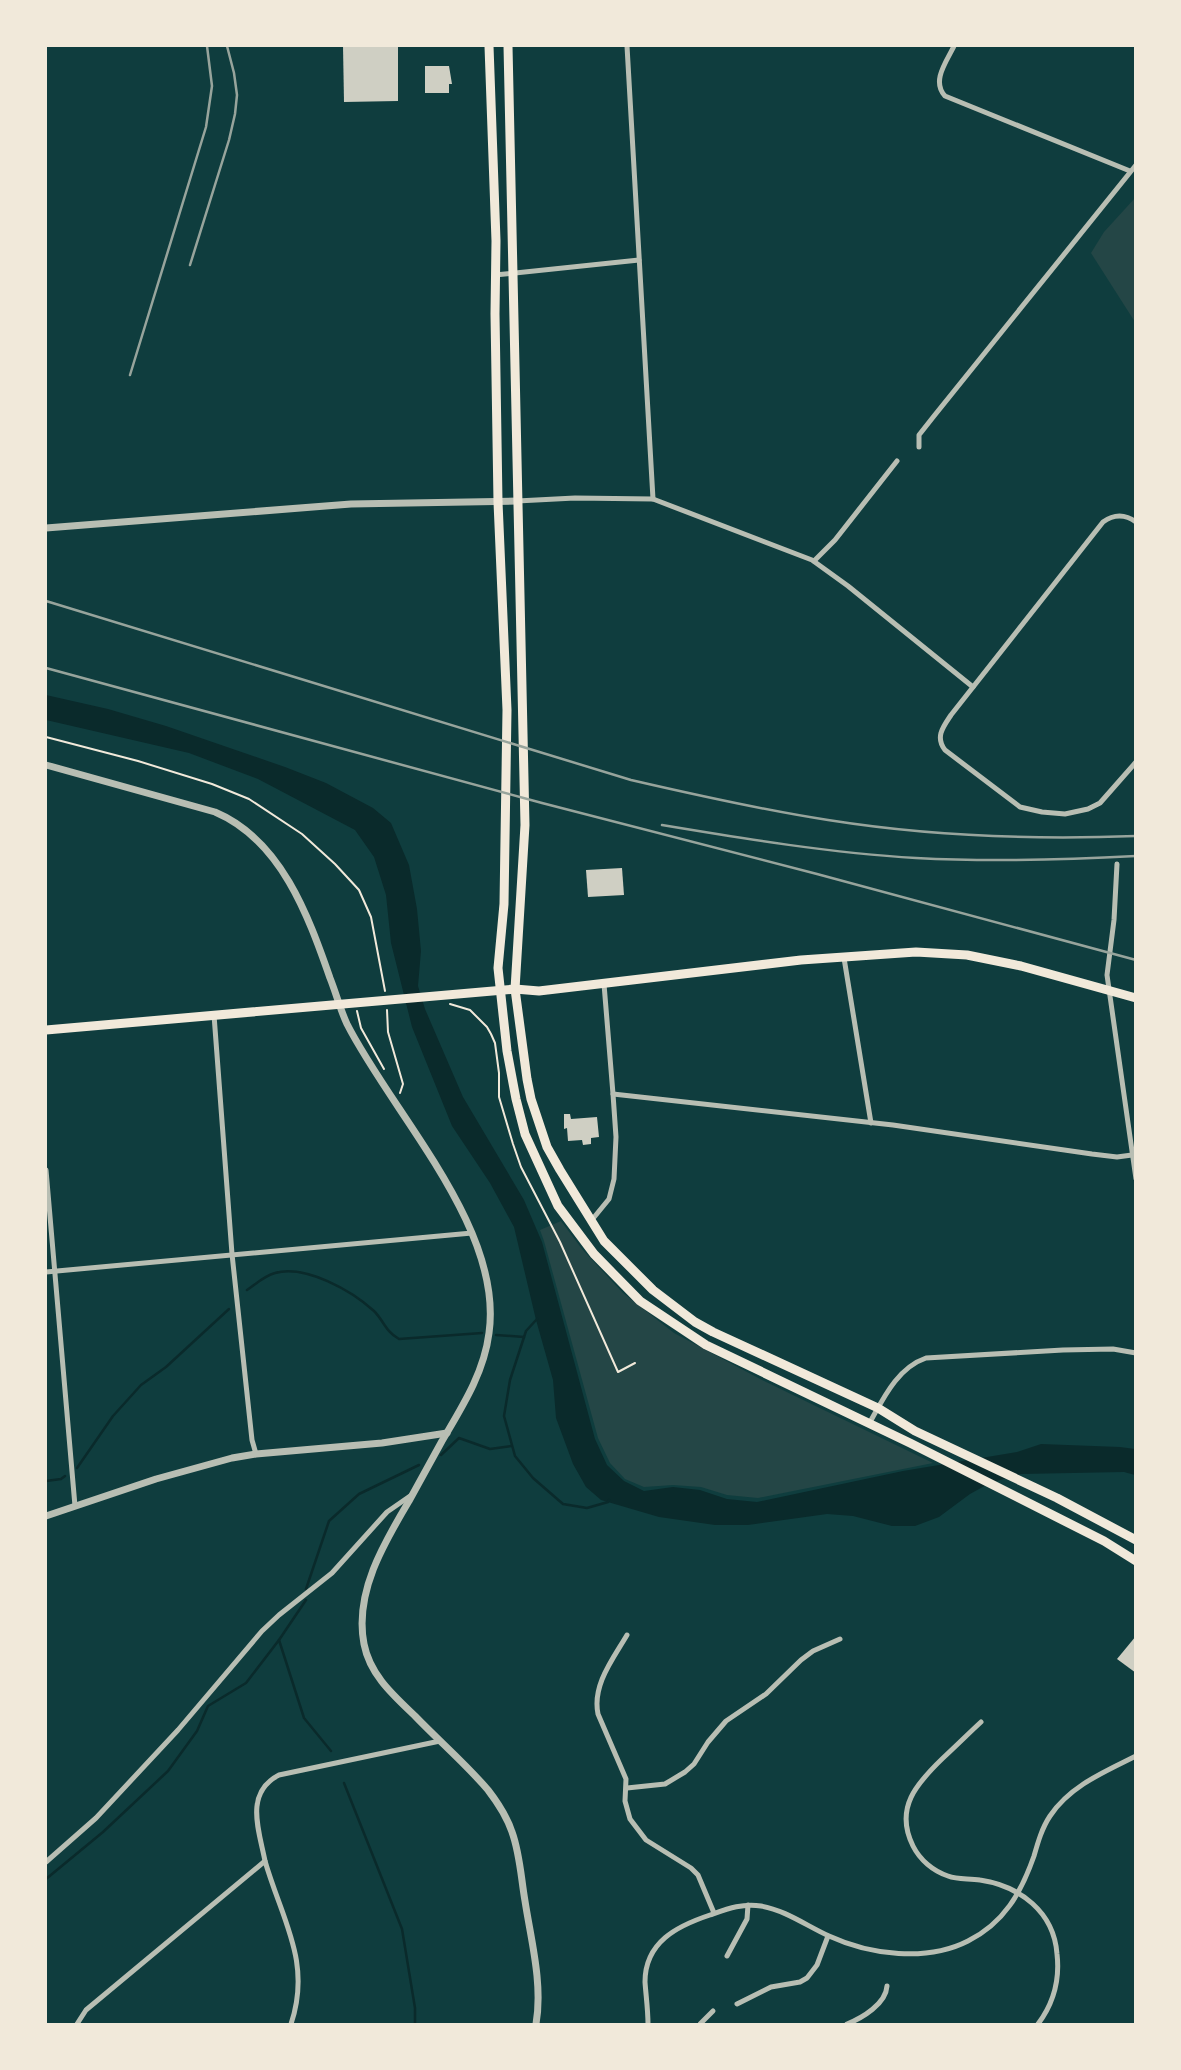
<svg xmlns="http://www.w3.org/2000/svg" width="1181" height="2070" viewBox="0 0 1181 2070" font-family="Mulish,sans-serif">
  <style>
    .green { fill: #244646 }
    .water { fill: #0a2a2b }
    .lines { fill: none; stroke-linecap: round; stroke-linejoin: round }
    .stream { stroke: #0a2a2b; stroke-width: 2.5 }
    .building { fill: #cfcfc3 }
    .path { stroke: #f1e9da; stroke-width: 2 }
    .minor { stroke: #b8beb3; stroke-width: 5 }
    .tertiary { stroke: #b8beb3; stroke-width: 7 }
    .primary { stroke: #f1e9da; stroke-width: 9 }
    .rail { stroke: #97a49c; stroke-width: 2.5 }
  </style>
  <rect width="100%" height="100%" fill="#0f3d3e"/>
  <!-- green -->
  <g class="green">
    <polygon points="1135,198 1135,322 1091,253 1104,232"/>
    <polygon points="561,1221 582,1249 623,1293 674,1333 762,1380 933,1463 758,1498 727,1495 701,1487 673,1485 644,1487 625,1479 610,1463 598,1438 544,1241 540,1230"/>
  </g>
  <!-- water -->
  <polygon class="water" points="46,695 108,709 166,726 285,767 326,783 373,808 391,823 409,865 417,909 421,951 418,986 425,1009 463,1097 524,1200 542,1242 595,1439 607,1465 624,1481 644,1491 673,1487 700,1490 727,1499 757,1502 903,1471 1017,1452 1041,1444 1120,1447 1135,1449 1135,1475 1124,1472 1021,1474 990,1483 970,1494 939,1517 915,1526 892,1526 853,1516 827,1514 748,1525 715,1525 659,1517 601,1500 586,1487 573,1464 556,1418 553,1380 536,1320 514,1227 490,1183 452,1126 412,1027 391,943 386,895 374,857 355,830 258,779 189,753 46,720"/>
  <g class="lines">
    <!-- stream -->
    <g class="stream">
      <path d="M247,1290c9,-6 17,-14 28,-17 30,-9 77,18 99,38 10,10 11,20 25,28l83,-6"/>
      <polyline points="537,1319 526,1331 510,1380 504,1416 515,1456 533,1478 563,1504 587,1508 608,1502 609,1500"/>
      <polyline points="496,1335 524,1337"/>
      <polyline points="441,1455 459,1438 490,1449 511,1446"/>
      <polyline points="77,1468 113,1416 141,1385 166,1367 229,1309"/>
      <polyline points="46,1481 61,1479 65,1476"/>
      <polyline points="306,1589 329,1521 359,1494 419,1465"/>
      <polyline points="279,1640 304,1718 331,1751"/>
      <polyline points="344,1783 402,1929 415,2008 415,2024"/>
      <polyline points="46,1879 103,1832 168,1771 197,1731 208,1706 246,1683 279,1640 306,1600"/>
    </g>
  </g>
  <!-- building -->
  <g class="building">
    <polygon points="343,46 398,46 398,101 344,102"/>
    <polygon points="425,66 449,66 452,84 449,84 449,93 425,93"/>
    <polygon points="622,868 624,895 588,897 586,870"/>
    <polygon points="564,1114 570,1114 571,1119 597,1117 599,1137 591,1138 591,1144 583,1145 582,1140 568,1141 567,1128 564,1129"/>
    <polygon points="1136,1636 1136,1673 1117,1659"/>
  </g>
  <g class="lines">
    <!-- path -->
    <g class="path">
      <polyline points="46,737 138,761 212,784 249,799 302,834 335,864 359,890 371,917 385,991"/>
      <polyline points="450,1004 470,1010 487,1027 491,1034 495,1043 499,1073 499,1097 513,1144 521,1167 560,1242 618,1372 635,1363"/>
      <polyline points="387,1010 388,1032 403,1084 400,1093"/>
      <polyline points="357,1011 361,1028 384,1069"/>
    </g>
    <!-- minor -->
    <g class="minor">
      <polyline points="627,46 653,499"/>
      <path d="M954,46c-7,15 -23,35 -9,50l185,75"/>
      <polyline points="495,275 639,260"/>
      <polyline points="919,447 919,435 934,416 1136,165"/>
      <polyline points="517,501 575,498 653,499 812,560 848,586 973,687"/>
      <path d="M1136,522c-11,-8 -22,-8 -33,0l-152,193c-8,12 -16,22 -6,35l75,57 22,5 23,2 23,-5 12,-6 36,-41"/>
      <polyline points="814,561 835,540 897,461"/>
      <polyline points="1117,864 1114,920 1107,975 1136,1179"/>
      <polyline points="844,958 871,1123"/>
      <polyline points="214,1015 232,1254 252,1440 256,1454"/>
      <polyline points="613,1094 893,1125 1092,1154 1117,1157 1132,1155"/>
      <polyline points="46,1170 75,1506"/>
      <polyline points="591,1221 609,1199 614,1179 616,1137 613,1094 604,984"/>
      <polyline points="46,1272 472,1233"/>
      <path d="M869,1424c14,-25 28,-56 57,-66l137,-8 50,-1 23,4"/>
      <path d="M627,1635c-14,24 -35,50 -29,79l28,65 -1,22 5,18 16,21 45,28 7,7 16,38"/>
      <path d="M981,1722c-13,12 -25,24 -38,36 -26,25 -49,50 -30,88 7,14 20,25 35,30 10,4 21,2 32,4 40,6 74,32 77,74 3,26 -4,50 -19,70"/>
      <polyline points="627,1788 665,1784 685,1772 694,1764 708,1742 726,1721 766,1694 801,1660 813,1651 840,1639"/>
      <path d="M265,1861c-6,-31 -21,-68 14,-86l161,-34"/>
      <polyline points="46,1862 96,1818 178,1730 262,1631 279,1615 332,1573 387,1512 413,1494"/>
      <polyline points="727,1956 747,1919 748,1905"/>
      <polyline points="737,2004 771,1987 800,1982 807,1978 817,1965 828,1936"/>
      <path d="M77,2024l9,-14 179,-149c17,59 47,101 26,163"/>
      <path d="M648,2024c0,-14 -2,-28 -3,-42 0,-40 32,-56 65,-67 17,-6 32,-12 51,-9 24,4 46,20 68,30 41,19 98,26 139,5 36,-18 53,-48 66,-85 4,-14 8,-28 16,-40 20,-30 54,-44 86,-60"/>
      <polyline points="700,2024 713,2011"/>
      <path d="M847,2024c15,-6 39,-20 40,-38"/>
    </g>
    <!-- tertiary -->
    <g class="tertiary">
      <polyline points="46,528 351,504 517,501"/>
      <path d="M46,765l169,47c66,28 93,103 115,166 6,15 10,31 17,46 45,89 157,204 142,309 -5,40 -27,74 -47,108 -11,20 -22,40 -33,60 -25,42 -55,92 -45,143 6,31 29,51 51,72 24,25 51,48 73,74 10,13 19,27 24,42 8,22 9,46 13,69 6,39 18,83 11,123"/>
      <polyline points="46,1516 156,1479 232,1458 256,1454 382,1443 447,1433"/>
    </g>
    <!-- primary -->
    <g class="primary">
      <polyline points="489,46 496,241 495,314 498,502 507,710 504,904 498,968 507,1051 516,1099 525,1134 558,1206 594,1254 640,1301 706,1345 910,1443 1104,1541 1136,1561"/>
      <polyline points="508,46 525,825 515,989 527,1079 531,1099 547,1147 560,1170 604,1241 653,1290 695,1322 713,1332 878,1408 915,1431 1057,1498 1136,1540"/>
      <polyline points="46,1030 515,989 539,991 801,960 916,952 967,955 1021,966 1136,998"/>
    </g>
    <!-- rail -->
    <g class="rail">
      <polyline points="190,265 229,140 235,114 237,95 234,73 227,46"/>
      <polyline points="130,375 206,127 212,86 207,46"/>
      <path d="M46,601l585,179c65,15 131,30 197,40 101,16 205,20 308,16"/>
      <polyline points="46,668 542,803 817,874 1136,960"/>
      <path d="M662,825c84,14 169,28 254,33 73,4 147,2 220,-2"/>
    </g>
  </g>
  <!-- border -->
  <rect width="1181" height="2070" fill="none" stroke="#f1e9da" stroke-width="94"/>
</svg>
